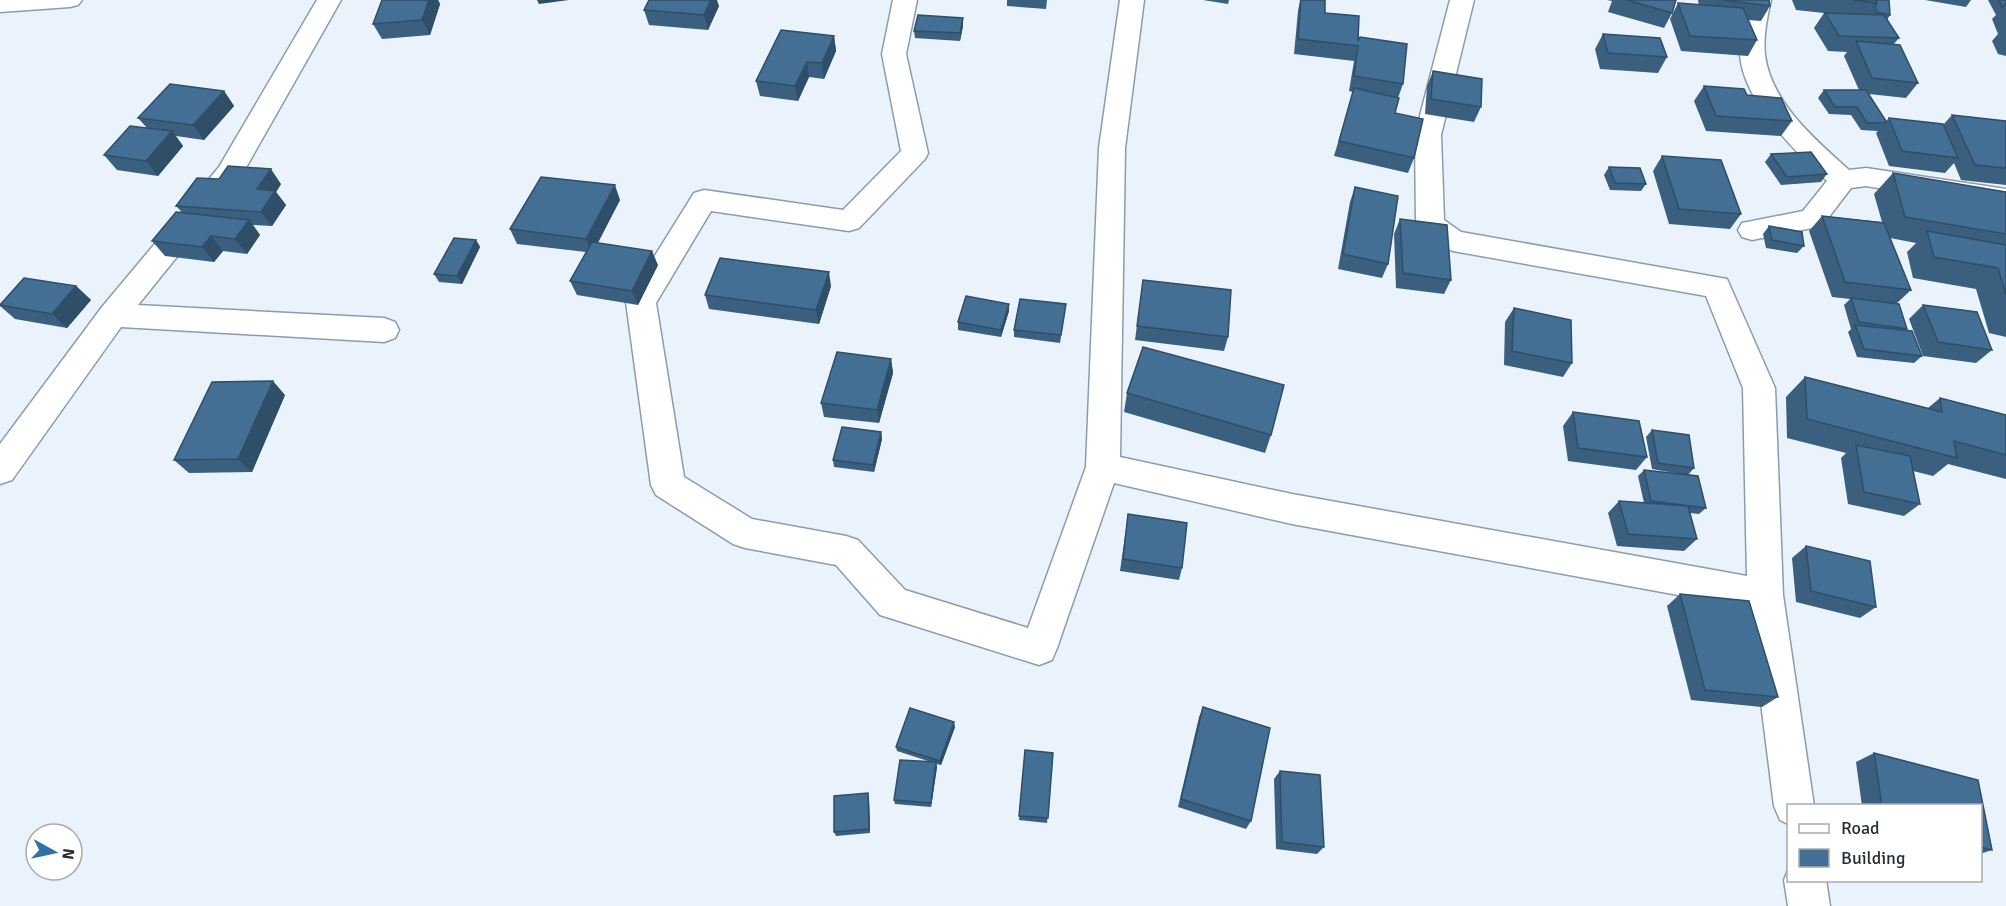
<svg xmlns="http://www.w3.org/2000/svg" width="2006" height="906" viewBox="0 0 2006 906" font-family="Signika,sans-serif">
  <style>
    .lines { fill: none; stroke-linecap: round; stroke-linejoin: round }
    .minor-casing { stroke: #899daf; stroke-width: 3 }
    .minor { fill: #fff; fill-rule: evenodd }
    .wall { fill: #3a5f7f }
    .shaded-wall { fill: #2f4e68 }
    .building { fill: #436f94; stroke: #2f4e68; stroke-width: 1.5 }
  </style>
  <rect width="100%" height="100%" fill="#eaf3fb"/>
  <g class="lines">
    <defs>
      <g id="minor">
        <polygon points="0,0 82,0 78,5 70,7 0,12"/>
        <polygon points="317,0 341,0 239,180 138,305 384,318 395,322 399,330 395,338 384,342 121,327 12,480 0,484 0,444 102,307 219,167"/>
        <path d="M893,0h24l-11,54 22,99 -3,6 -66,69 -10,3 -138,-20 -55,92 28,174 68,42 94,17 12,4 47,50 123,38 58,-161 13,-319 21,-148h24l-19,148 -5,309 172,37 455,82 -4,-188 -37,-92 -253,-45c-14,-4 -30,-14 -37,-27l-1,-89 35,-135h24l-33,135 3,85 17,12 266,47 48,109 8,207 31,211h-26v18l-8,-4 -6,-14 -25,-198 -457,-84 -178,-41 -57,165 -5,12 -13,5 -159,-50 -44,-50 -91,-17 -12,-4 -77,-49 -5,-10 -25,-183 68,-109 10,-3 139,20 58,-59 -19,-97z"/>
        <path d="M1747,0h24c-4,18 -8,37 -6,55 6,48 51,85 84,115l17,-2 140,21v20l-140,-23 -15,2 -29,38 -70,14 -10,-3 -4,-7 4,-7 61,-12 24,-30c-33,-31 -83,-79 -87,-126 -2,-19 3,-37 7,-55z"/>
        <polygon points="1788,870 1788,880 1826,880 1830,906 1788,906 1784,880"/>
      </g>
    </defs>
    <!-- minor casing -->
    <use href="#minor" class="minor-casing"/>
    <!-- minor -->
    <use href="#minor" class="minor"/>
  </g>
  <!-- wall -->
  <g class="wall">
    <polygon points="382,0 438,0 440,4 430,35 382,39 373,24"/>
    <polygon points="1007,0 1047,0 1046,9 1007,6"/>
    <polygon points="1203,0 1229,0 1228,4"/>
    <polygon points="1300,0 1325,0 1325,13 1358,41 1403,84 1398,98 1395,113 1414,158 1408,173 1334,156 1353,92 1349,91 1354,61 1294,54 1298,11"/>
    <polygon points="1607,0 1676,0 1672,13 1664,28 1608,12 1612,1"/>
    <polygon points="1698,0 1769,0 1770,6 1761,21 1748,20 1757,40 1748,56 1681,51 1670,19 1678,3 1699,5"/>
    <polygon points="1792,0 1889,0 1890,15 1887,20 1899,38 1893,45 1918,83 1906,98 1869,94 1886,121 1889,118 1943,125 1952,115 2006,121 2006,185 1961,180 1954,163 1945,173 1889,166 1876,133 1878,131 1861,130 1851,115 1829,114 1818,98 1824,90 1859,90 1844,56 1847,52 1828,51 1814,28 1824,13 1796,10"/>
    <polygon points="1925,0 1971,0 1966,7"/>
    <polygon points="1988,0 2006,0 2006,56 1998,54 1992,41 1998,34 1992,19 1996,15"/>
    <polygon points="719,6 708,30 649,25 644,10"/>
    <polygon points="963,18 963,26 960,41 915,38 914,31"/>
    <polygon points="1603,34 1667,57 1658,73 1600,69 1595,49"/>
    <polygon points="834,36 836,51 824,79 809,77 798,101 760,96 756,81"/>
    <polygon points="1433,71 1481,107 1474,122 1425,114 1427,86"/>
    <polygon points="1704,86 1747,95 1792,121 1781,136 1706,131 1694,101"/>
    <polygon points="224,91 234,106 204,140 176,136 183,146 158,176 117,170 104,155 147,128 138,118"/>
    <polygon points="1771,154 1827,174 1821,182 1781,185 1765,162"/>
    <polygon points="1662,156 1741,214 1730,229 1669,224 1653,171"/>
    <polygon points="1609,167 1646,184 1641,191 1610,190 1604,175"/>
    <polygon points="1893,173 2006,192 2006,337 1989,333 1976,289 1913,278 1907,252 1916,243 1890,238 1911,290 1896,304 1907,329 1905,330 1922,356 1914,363 1857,357 1848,332 1851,329 1844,305 1850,299 1832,297 1809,231 1822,216 1882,222 1874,194"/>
    <polygon points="281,184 276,192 286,205 272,226 253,225 260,235 247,254 223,251 214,262 165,256 152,241 182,212 176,206"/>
    <polygon points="1355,187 1388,264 1382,278 1338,269 1350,202"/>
    <polygon points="620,200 598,243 658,265 638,305 577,295 570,281 586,252 517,244 510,229"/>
    <polygon points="1400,219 1451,280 1444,294 1396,288 1394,234"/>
    <polygon points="1769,226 1804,246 1797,253 1766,248 1763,234"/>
    <polygon points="476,240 480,247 462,284 439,282 434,274"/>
    <polygon points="1143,280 1228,337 1224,351 1135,340"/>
    <polygon points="76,286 91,300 67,328 15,319 0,306 0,304"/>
    <polygon points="831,286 819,324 709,309 705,295"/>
    <polygon points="1066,304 1060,343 1014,337 1014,330"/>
    <polygon points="1923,305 1992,350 1976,363 1923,356 1909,319"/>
    <polygon points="1514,308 1572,363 1563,377 1504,365 1505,322"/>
    <polygon points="1009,311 1001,337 958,330 958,322"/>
    <polygon points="891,359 893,373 879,423 824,417 821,403"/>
    <polygon points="1805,377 1928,408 1940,398 2006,415 2006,479 1948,464 1933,476 1913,471 1920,504 1904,516 1848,504 1841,458 1846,453 1787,438 1786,397"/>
    <polygon points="1127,393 1271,435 1265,453 1124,412"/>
    <polygon points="285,395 252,472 189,473 174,460"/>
    <polygon points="1573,412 1647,457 1636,470 1568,461 1563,426"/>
    <polygon points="1652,430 1694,468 1688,475 1706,508 1699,514 1690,513 1697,539 1684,551 1617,546 1608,513 1619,501 1644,503 1638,476 1644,470 1680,474 1652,469 1646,437"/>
    <polygon points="881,432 882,439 874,472 834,467 833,460"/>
    <polygon points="1128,514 1182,568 1179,580 1120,571"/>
    <polygon points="1806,546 1876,607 1860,618 1796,602 1792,558"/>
    <polygon points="1680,594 1778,697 1762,707 1691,700 1667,606"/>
    <polygon points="1203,707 1251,821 1246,829 1178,807 1199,717"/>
    <polygon points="955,727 941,765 936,764 937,767 931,807 895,804 894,800 931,762 897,751 896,747"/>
    <polygon points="1025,750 1053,753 1047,823 1019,820"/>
    <polygon points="1874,753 1978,780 1992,850 1980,854 1980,806 1862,806 1856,762"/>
    <polygon points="1280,771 1324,847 1317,854 1276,849 1274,779"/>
    <polygon points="869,797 870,833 836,836 834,832"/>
  </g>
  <!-- shaded-wall -->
  <g class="shaded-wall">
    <polygon points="429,0 438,0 440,4 430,35 422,20"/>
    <polygon points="537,0 569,0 539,4"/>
    <polygon points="711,0 717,0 719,6 708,30 704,15"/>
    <polygon points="963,18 963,26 960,41 960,33"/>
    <polygon points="834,36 836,51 824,79 822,63"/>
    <polygon points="807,62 809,77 798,101 795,86"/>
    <polygon points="224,91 234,106 204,140 193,125"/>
    <polygon points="172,131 183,146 158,176 146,161"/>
    <polygon points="271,169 281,184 276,192 286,205 272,226 261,212 257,189"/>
    <polygon points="615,185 620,200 592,253 586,239"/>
    <polygon points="249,220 260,235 247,254 235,239"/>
    <polygon points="211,236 223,251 214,262 202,247"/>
    <polygon points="476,240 480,247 462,284 457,276"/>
    <polygon points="652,251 658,265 638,305 632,291"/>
    <polygon points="829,272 831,286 819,324 816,310"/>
    <polygon points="76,286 91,300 67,328 52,314"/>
    <polygon points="1009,304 1009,311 1001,337 1001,330"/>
    <polygon points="891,359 893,373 879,423 877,410"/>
    <polygon points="273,381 285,395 252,472 238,459"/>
    <polygon points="881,432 882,439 874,472 873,465"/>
    <polygon points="954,722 955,727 941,765 940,761"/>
    <polygon points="936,762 937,767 931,807 931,803"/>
    <polygon points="868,793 869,797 870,833 869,829"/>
  </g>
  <!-- building -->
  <g class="building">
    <polygon points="382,0 429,0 422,20 373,24"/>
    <polygon points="649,0 711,0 704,15 644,10"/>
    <polygon points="1301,0 1325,0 1325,13 1359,16 1358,41 1360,37 1407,44 1403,84 1354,76 1358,46 1298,39"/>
    <polygon points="1627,0 1676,0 1672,13"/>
    <polygon points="1723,0 1769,0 1770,6"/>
    <polygon points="1853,0 1876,0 1877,3"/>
    <polygon points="1876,0 1889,0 1890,15 1876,12 1875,6 1877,3"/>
    <polygon points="1999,0 2006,0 2006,4 2005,4 2002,7"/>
    <polygon points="1678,3 1743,8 1757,40 1690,36"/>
    <polygon points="1825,13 1884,15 1899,38 1839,36"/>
    <polygon points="918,15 963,18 960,33 914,31"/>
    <polygon points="781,30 834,36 822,63 807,62 795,86 756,81"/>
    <polygon points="1603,34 1660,38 1667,57 1608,53"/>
    <polygon points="1856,41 1900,45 1918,83 1872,78"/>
    <polygon points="1433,71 1482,79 1481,107 1431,99"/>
    <polygon points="170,84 224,91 193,125 138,118"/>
    <polygon points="1704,86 1744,89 1747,95 1781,98 1792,121 1716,116"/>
    <polygon points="1354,88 1399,98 1395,113 1423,119 1414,158 1339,141"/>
    <polygon points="1824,90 1866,90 1886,121 1885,123 1867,123 1857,107 1835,107"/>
    <polygon points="1952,115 2006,121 2006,168 1975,165"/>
    <polygon points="1889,118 1943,124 1958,158 1902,151"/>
    <polygon points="130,126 172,131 146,161 104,155"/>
    <polygon points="1811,152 1827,174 1787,177 1771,154"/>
    <polygon points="1662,156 1721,160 1741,214 1679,209"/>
    <polygon points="228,166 271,169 257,189 275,191 261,212 176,206 197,178 219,179"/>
    <polygon points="1609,167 1640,168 1646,184 1615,183"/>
    <polygon points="1893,173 2006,192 2006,234 1905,217"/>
    <polygon points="541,177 615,185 586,239 510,229"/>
    <polygon points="1355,187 1398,196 1388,264 1343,254"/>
    <polygon points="176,212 249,220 235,239 211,236 202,247 152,241"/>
    <polygon points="1822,216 1884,223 1911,290 1845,282"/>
    <polygon points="1400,219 1447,225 1451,280 1403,273"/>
    <polygon points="1769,226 1802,232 1804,246 1772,240"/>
    <polygon points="1927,231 2006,245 2006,295 1998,268 1934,257"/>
    <polygon points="454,238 476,240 457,276 434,274"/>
    <polygon points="592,242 652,251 632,291 570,281"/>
    <polygon points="720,258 829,272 816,310 705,295"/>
    <polygon points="24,278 76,286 52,314 0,305"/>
    <polygon points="1143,280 1231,290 1228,337 1137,326"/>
    <polygon points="966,296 1009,304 1001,330 958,322"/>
    <polygon points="1851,298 1899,304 1907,329 1859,322"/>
    <polygon points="1020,299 1066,304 1061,335 1014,330"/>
    <polygon points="1923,305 1977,312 1992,350 1938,342"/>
    <polygon points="1514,308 1571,320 1572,363 1512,351"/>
    <polygon points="1855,325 1912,331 1922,356 1864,349"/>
    <polygon points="1143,347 1284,385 1271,435 1127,393"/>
    <polygon points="837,352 891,359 877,410 821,403"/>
    <polygon points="1805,377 1942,412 1940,398 2006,415 2006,455 1954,441 1957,458 1807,419"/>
    <polygon points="273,381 238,459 174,460 212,382"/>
    <polygon points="1573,412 1639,421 1647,457 1578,448"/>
    <polygon points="842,427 881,432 873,465 833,460"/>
    <polygon points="1652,430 1689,435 1694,468 1658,463"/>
    <polygon points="1856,445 1910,456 1920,504 1864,492"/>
    <polygon points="1644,470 1698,476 1706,508 1651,501"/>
    <polygon points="1619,501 1688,506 1697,539 1628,534"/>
    <polygon points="1128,514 1187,523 1182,568 1123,559"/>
    <polygon points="1806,546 1870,561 1876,607 1811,591"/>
    <polygon points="1680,594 1749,601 1778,697 1705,690"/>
    <polygon points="1203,707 1270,728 1251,821 1181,799"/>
    <polygon points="910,708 954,722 940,761 896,747"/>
    <polygon points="1025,750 1053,753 1048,818 1019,816"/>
    <polygon points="1874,753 1978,780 1992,850 1980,847 1980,806 1882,806"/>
    <polygon points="900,760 936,762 931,803 894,800"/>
    <polygon points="1280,771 1320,775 1324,847 1282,842"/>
    <polygon points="868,793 869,829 834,832 834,796"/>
  </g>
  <!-- legend -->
  <rect x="1787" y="804" width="195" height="78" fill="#ffffff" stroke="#a8abae" stroke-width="1.5"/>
  <rect x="1799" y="824" width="30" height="9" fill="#ffffff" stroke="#a8abae" stroke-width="1.5"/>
  <text x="1841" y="834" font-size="18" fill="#252e35">Road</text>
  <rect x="1799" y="849" width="30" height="18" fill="#436f94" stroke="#a8abae" stroke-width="1.5"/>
  <text x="1841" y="864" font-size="18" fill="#252e35">Building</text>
  <!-- north arrow -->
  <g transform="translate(54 852) rotate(98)"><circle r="28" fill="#ffffff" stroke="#a8abae" stroke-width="1.5"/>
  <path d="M0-4.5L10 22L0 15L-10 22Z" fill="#2e72a8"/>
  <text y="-9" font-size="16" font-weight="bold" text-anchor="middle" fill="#252e35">N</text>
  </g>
</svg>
